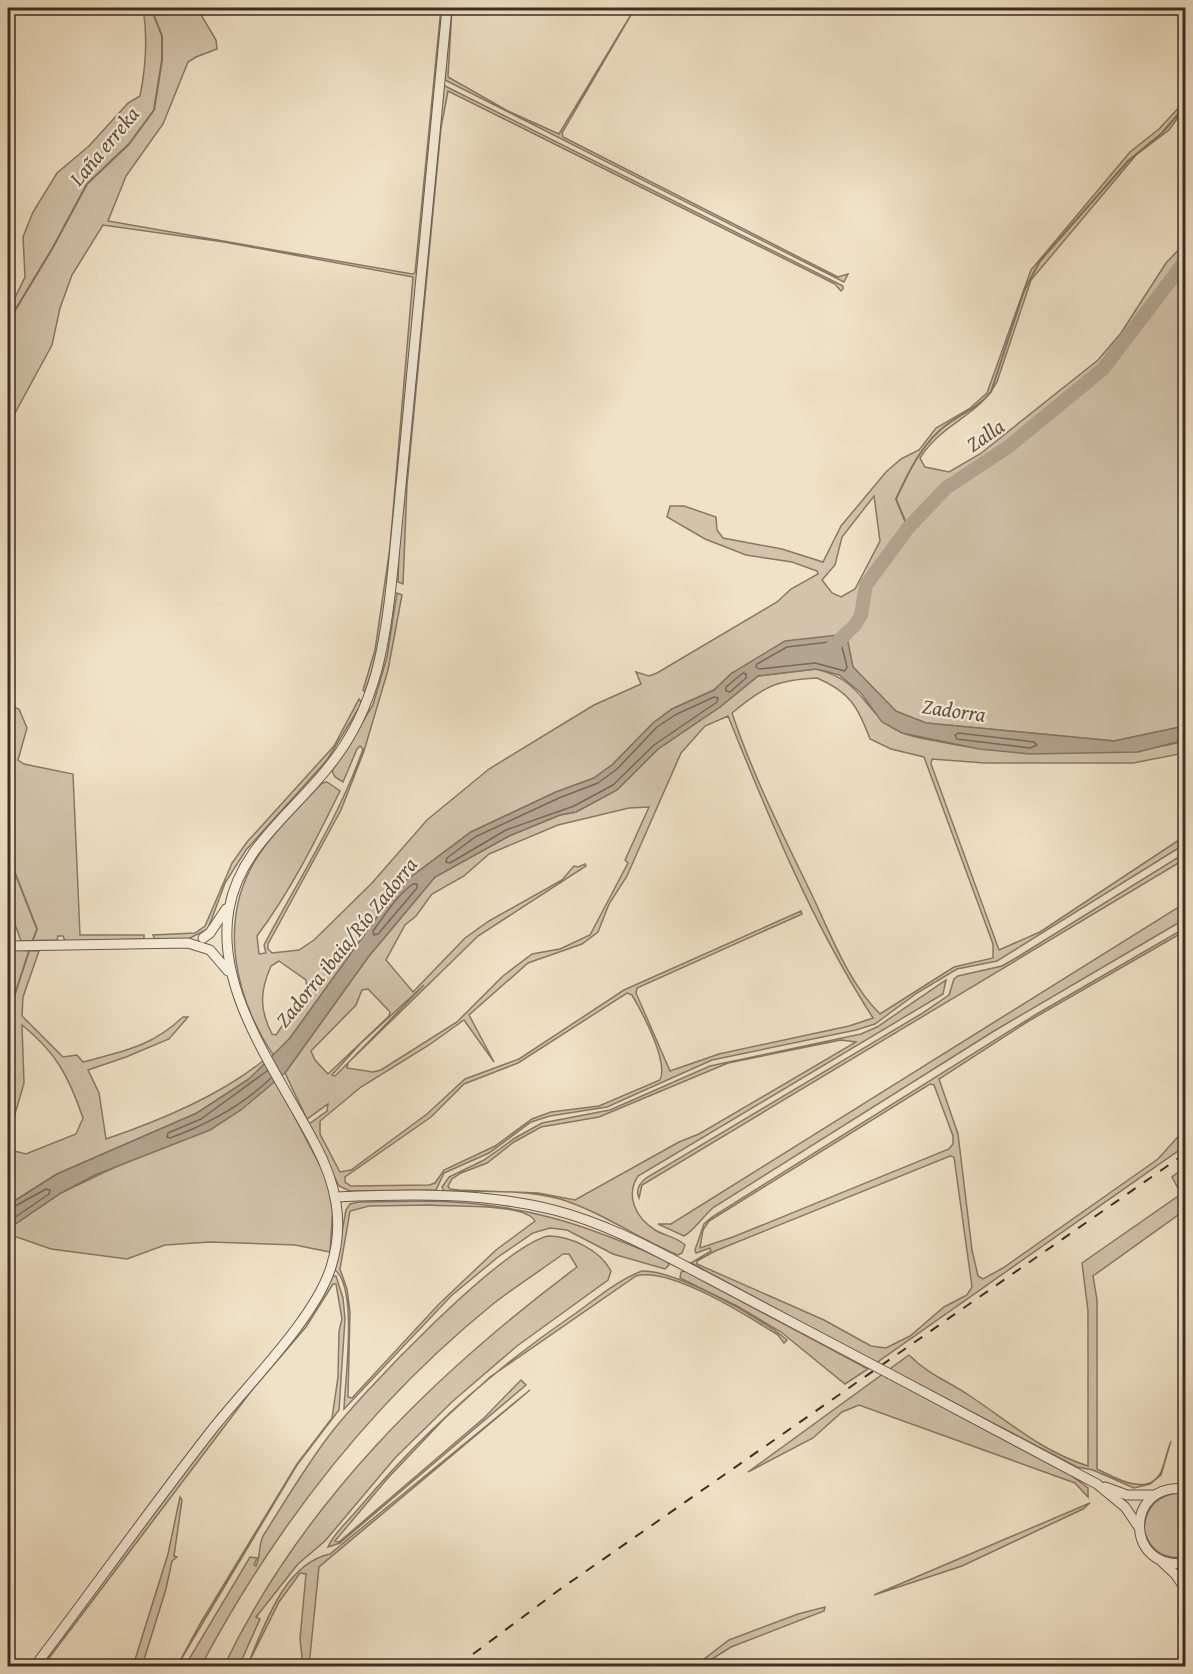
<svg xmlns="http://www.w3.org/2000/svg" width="1193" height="1674" viewBox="0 0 1193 1674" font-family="'Gentium Book Plus',serif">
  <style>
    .green { fill: #d2c3aa; stroke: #887867; stroke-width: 1.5; fill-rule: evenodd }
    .water { fill: #b3a48f; stroke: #847464; stroke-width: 1.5 }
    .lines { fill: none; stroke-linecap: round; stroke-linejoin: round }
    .shore { stroke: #78685a; stroke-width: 1.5 }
    .stream { stroke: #847464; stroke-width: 2 }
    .river { stroke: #b3a48f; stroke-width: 14 }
    .minor-casing { stroke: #6a5a4c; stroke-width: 11 }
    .minor { stroke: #f5ecda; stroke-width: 9 }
    .rail { stroke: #3d2c24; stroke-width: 2; stroke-dasharray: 10 10; stroke-linecap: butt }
    .minor-bridge-casing { stroke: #6a5a4c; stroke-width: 11; stroke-linecap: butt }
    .minor-bridge { stroke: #f5ecda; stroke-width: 9 }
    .labels { text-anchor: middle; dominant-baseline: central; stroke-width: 4.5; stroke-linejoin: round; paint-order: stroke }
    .water-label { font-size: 21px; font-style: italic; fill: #605044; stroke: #f5ecda }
  </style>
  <rect width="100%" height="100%" fill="#f0e2c6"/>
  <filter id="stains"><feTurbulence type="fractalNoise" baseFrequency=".00333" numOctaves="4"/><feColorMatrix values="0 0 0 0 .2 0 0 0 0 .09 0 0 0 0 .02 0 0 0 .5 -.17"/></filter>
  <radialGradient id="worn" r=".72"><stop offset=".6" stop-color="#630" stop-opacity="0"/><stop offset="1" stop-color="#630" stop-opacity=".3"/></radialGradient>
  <!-- green -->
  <g class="green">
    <path d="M143,8h54l19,32 1,9 -21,8 -8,5 -25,62 -37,52 -18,45 304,53 3,-1 26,-265h3l-60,610 -8,42 -11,32 -2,-2 12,-40 15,-103 23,-270 -189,-35 -121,-17 -31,50 -12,33 -8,37 -44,81v-114l17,-35 -2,-40 10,-25 24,-39 32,-27 39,-43 12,-7c6,-30 8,-58 3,-88z"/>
    <polygon points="450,8 452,8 448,77 510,112 559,134 635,8 562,133 563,137 828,272 838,277 848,274 844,282 445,80"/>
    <polygon points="443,85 843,286 843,289 841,291 835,284 448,91 441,128 407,485 403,584 398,582 399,549"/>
    <path d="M1185,101v7l-16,22 -33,25 -105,125 -34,102c-20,36 -53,39 -77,76l5,9 24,5 31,-18 118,-94 23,-27 45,-70 19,-20v483l-71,15 -188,-18 -30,-11 -43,-45 -6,-21 -9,-11 -11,3 -95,35 -18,17 -42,19 -19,14 -40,41 -19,14 -38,14 -85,40 -71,53 -110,153 -16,18c-40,-59 -57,-137 -16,-200 18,-27 42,-50 64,-73l5,-1 13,9c-24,49 -50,101 -83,145l2,18 7,-1 -2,-8c34,-65 75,-127 99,-196l-3,-3 -3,3 -14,33 -8,-5 -3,-6 41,-66 14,-48 10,-64 5,2 -14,75 -24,81 -23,59 -73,134v5l4,4 27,-3 15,-10 58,-57 55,-63 62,-51 105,-64 47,-21 -5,-12 13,4 8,-3 120,-71 14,-13 27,-15 -1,-3 -25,-9 -46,-7 -41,-16 -38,-22 3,-11h14l32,11 1,13 6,8 59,11 41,13 18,-36 45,-54 15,-13 18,-9 17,-22 33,-19 18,-16 44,-123 99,-118 29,-23zM874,496l6,45 -25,48 -14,8 -9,-4 -10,-13 13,-15 7,-28zM279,961l27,19 1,9 -31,46 -4,-1c-13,-25 -12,-43 -1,-68z"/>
    <path d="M816,669c50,12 47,46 85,63 12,6 27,7 40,10 58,12 113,11 173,8 24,-2 48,-1 71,-10v13l-52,10h-148l-53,-4 -1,5 68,186 41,-18 145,-96v8l-188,117 -40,8 -40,24 -42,31 -19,6 -144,30 -105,47 -57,9 -19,6 -42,31 -45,20 -8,17 -86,1 -11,-5 -30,-62 18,-13 1,-7 -21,15 -22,-46 84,-117 66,-79 74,-41 51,-21 16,-3 41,-22 41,-41 62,-42 38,-31zM817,678c33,14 41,29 53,61l21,10 33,8 69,187v14l-39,9 -74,47c-32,-32 -49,-79 -68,-119 -29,-60 -59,-119 -80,-182 31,-26 44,-33 85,-35zM728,716c42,104 84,207 145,302l-24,8 -130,28 -49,17 -34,-78 1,-5 165,-74 -1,-3 -177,79 -105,69 -54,20 -38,35 -76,56 -11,2 -20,-38v-13l41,-34 68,-42 35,-25 30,42 -25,-47 59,-52 54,-19 16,-12 11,-28 18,-28 54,-123 24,-27zM649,807l-24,53 3,3 -38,72 -30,14 -28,5 -29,22 -46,46 -76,48 -8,2 -26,-4 1,-5 130,-127 108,-70 -1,-2 -7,3 -4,-1 -12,14 -73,41 -24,17 -52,54 -27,-32 19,-35 11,-9 16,-22 32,-18 25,-22 69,-29 71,-17zM424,985l-81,83 -8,8 -3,-1 28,-31zM368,989l22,23 -1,4 -61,58 -13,-14 -4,-9 45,-46 6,-15zM627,993l5,2c10,17 37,67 28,85l-61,26 -48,6 -19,7 -37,27 -51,24 -9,13 -6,2 -78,1 -6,-4v-5l86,-60 33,-33 54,-21z"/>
    <polygon points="359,699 362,703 327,760 246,850 225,883 208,929 188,939 155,939 153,935 195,933 205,926 232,863 247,842 334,746"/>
    <polygon points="8,705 19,709 27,728 18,760 24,764 73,774 80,935 144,935 144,939 65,941 63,936 58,936 57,940 21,941 16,927 9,926 11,936 8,941"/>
    <path d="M1185,853v6l-543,326 -3,13c-4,-8 1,-15 7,-20l275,-164 28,-19 5,-16 4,-3 44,-10 14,-8z"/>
    <path d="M1185,903v16l-191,112 -280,176c-10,8 -21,25 -30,29l-26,-12h13z"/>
    <path d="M1185,928v3l-158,91 -88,57 19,55 14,116 6,26 5,3 20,-11 155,-109 27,-30v17l-309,217 -185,-100 20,-12 -1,-3 -14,5 -1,-3 9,-26 8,-7 323,-202zM930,1084l4,1 19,51v8l-4,5 -216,88 -33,11 3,-18 6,-9zM950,1156l4,1 18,130 -5,8 -23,12 -34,29 -24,12 -15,-2 -47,-26 -127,-56v-3l18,-10z"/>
    <path d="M8,950l31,1 -16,46 -1,19 41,41 14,-2 6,7c41,-11 68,-15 100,-45h5l-19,22 -43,18 -38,13 11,23 7,46c53,-18 114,-43 158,-79l3,3 -18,16 -52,34 -140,61 -49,31zM22,1025c34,27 47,52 61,93l-7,16 -50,20 -12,-3 -3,-23 13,-45z"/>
    <path d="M946,980l-3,14 -305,182c-13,20 -2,42 17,54 10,6 22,7 30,15l-3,8 -4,2c-41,-17 -76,-43 -118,-56 -37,-10 -79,-7 -116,-8l-2,-4 7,-10 35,-17 31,-22 27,-15 68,-13 100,-44 151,-32 16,-7zM841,1040l15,2 -157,92 -20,8 -104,58 -37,-7 -79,-3 -9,-1 -2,-3 4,-7 9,-6 26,-10 27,-21 27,-15 58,-10 129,-54z"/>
    <polygon points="276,1081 329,1183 333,1205 330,1252 295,1245 210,1242 165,1245 127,1259 51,1249 8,1234 8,1229 61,1193 132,1159"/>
    <path d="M1185,1167v43l-92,66 4,24v169c17,8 50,29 64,3 4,-9 6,-21 10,-31l-10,34 -11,9 -16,4 -41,-18 -16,-3 -184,-96 -7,6 179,94 23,17v9l-13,-14 -216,-78 -17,7 -29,26 -65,34 161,-117c20,20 39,26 61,41 41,27 71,55 118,70v-155l-6,-48 99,-69 -9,-17z"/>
    <path d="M433,1201c93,3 151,23 235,60l1,4 -4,4 -52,-15 -46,-24 -17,-2 -17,5 -35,24 -47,39 -107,113c1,-29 14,-121 -9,-139l11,-60 4,-6 9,-2zM430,1205c20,2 96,-2 105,16l-39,29 -57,54 -87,94 -4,-1 2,-85 -3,-23 -7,-20 10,-58 19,-5z"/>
    <path d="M548,1236c23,0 52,14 63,35l-3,9 -91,66 -64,55 -58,57 -70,83 -27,23 -42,53 4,2 -21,47h-15c78,-163 210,-292 353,-399l-8,-13h-6c-23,17 -47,32 -70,50 -122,99 -219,225 -292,362h-16l65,-109 7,1 -3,7 2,1c5,-11 2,-19 7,-30 21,-33 41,-67 65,-99 32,-43 173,-190 220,-201z"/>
    <path d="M642,1271c34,-1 119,47 145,69l-3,3 -6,-8c-30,-19 -109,-69 -142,-59l-146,101 -46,42 -57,60 -52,62 4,1 145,-124 37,-38 5,5 -186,158 -12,4c5,-13 21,-27 31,-39 63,-75 136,-140 217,-195 21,-15 42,-33 66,-42z"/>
    <polygon points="685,1271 868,1369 845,1384 781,1332 737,1306 680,1278 681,1272"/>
    <path d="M332,1276h4l7,22 2,21 -6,91 -42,55 -120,201 24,-44 96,-158 35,-46 6,-41 1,-46 3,-12 -6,-35h-3l-27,43 -54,63 -209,276h-3c65,-88 130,-176 197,-262 33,-42 73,-79 95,-128z"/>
    <path d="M530,1390l-211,177 -10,99h-6l-3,-27 6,-65 -6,-1 -21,29 -32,64c17,-38 36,-102 83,-112z"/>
    <path d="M1177,1493l8,2v62c-21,3 -35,-6 -41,-27 1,-22 12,-34 33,-37z"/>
    <polygon points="180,1497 182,1500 174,1556 177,1557 172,1561 166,1589 142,1666 133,1666 168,1554"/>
    <polygon points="1090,1503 1083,1509 962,1566 874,1595"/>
    <polygon points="825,1607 824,1611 731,1647 701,1666 695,1666 729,1640 798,1614"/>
  </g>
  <!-- water -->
  <polygon class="water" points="838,635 847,637 853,667 896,711 926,723 1114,741 1185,726 1185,740 1138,752 1030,754 979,749 902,733 882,722 861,693 839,675 829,672 816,669 758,676 720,707 658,749 617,790 576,812 560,815 509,836 435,877 369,956 285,1073 241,1110 210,1130 95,1175 61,1193 8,1229 8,1205 57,1174 197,1113 249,1079 290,1038 400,885 471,832 556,792 594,778 613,764 653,723 672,709 714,690 732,673 785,641"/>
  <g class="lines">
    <!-- shore -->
    <g class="shore">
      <polygon points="838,641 841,643 847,667 845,671 815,663 759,669 756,667 757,664 787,647"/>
      <polygon points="743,673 746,674 746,678 730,692 726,691 726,687"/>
      <polygon points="714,697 718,698 717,702 654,745 613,785 574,806 506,830 450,863 446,862 447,858 475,837 559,798 598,783 617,769 657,727 675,715"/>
      <polygon points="958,733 1034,742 1037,745 1030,748 957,739 955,735"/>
      <path d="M413,884h4v4l-39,46 -4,1 -1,-4c12,-16 24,-36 40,-47z"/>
      <path d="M267,1071l-66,48 -33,14 -1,4 3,1c38,-14 72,-32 101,-60"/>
      <polyline points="8,1210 46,1189 50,1190 49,1194 8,1222"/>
    </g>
    <!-- stream -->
    <g class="stream">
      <polyline points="8,322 52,249 87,184 129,144 154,110 162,60 162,36 151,8"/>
      <path d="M908,528l-12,-29c13,-28 27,-58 53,-76 15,-11 30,-16 42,-31l33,-101 16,-30 88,-100 34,-28 24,-28"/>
      <polyline points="8,855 37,929 32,942"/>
      <polyline points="8,1121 13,1087 14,997 30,948"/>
    </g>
    <!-- river -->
    <polyline class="river" points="832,647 855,625 861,615 866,585 908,528 946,488 1008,447 1103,369 1186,260"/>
    <defs>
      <g id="minor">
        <polyline points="203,938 210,933 226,909"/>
        <polyline points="8,946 188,943 210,950 228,971"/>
        <path d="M336,1197c73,-3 147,-5 218,13 55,14 104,42 154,68 54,28 107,57 161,85"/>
        <polyline points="890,1374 1097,1484 1125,1507 1138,1526"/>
        <polyline points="1105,1487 1127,1495 1154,1495"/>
        <path d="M1186,1489c-63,-8 -61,83 0,74"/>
        <polyline points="1162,1562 1175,1574 1186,1590"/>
        <path d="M35,1666c59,-78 116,-158 176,-235 35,-45 104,-112 120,-164 14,-44 5,-84 -16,-123 -36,-70 -101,-153 -86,-235 11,-62 65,-97 101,-144 47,-58 56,-126 63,-197l54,-560"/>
      </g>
    </defs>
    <!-- minor casing -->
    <use href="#minor" class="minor-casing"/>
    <!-- minor -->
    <use href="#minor" class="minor"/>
    <!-- rail -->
    <polyline class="rail" points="457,1666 559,1590 1186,1153"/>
    <defs>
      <polyline id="minor-bridge" points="869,1363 890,1374"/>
    </defs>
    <!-- minor-bridge casing -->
    <use href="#minor-bridge" class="minor-bridge-casing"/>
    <!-- minor-bridge -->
    <use href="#minor-bridge" class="minor-bridge"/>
  </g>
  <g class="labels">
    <!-- water labels -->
    <g class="water-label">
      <text transform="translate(104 146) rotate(-50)">Laña erreka</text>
      <text transform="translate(985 435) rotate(-35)">Zalla</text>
      <text transform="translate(954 710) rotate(8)">Zadorra</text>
      <text transform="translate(346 942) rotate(-51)">Zadorra ibaia/Río Zadorra</text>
    </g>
  </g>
  <!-- margin -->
  <rect width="1193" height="1674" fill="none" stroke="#f0e2c6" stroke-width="30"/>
  <rect x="9" y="9" width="1175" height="1656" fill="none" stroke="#3d2c24" stroke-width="3"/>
  <rect x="15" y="15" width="1163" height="1644" fill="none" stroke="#3d2c24" stroke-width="1.5"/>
  <rect width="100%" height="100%" filter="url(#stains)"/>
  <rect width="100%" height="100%" fill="url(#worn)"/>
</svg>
